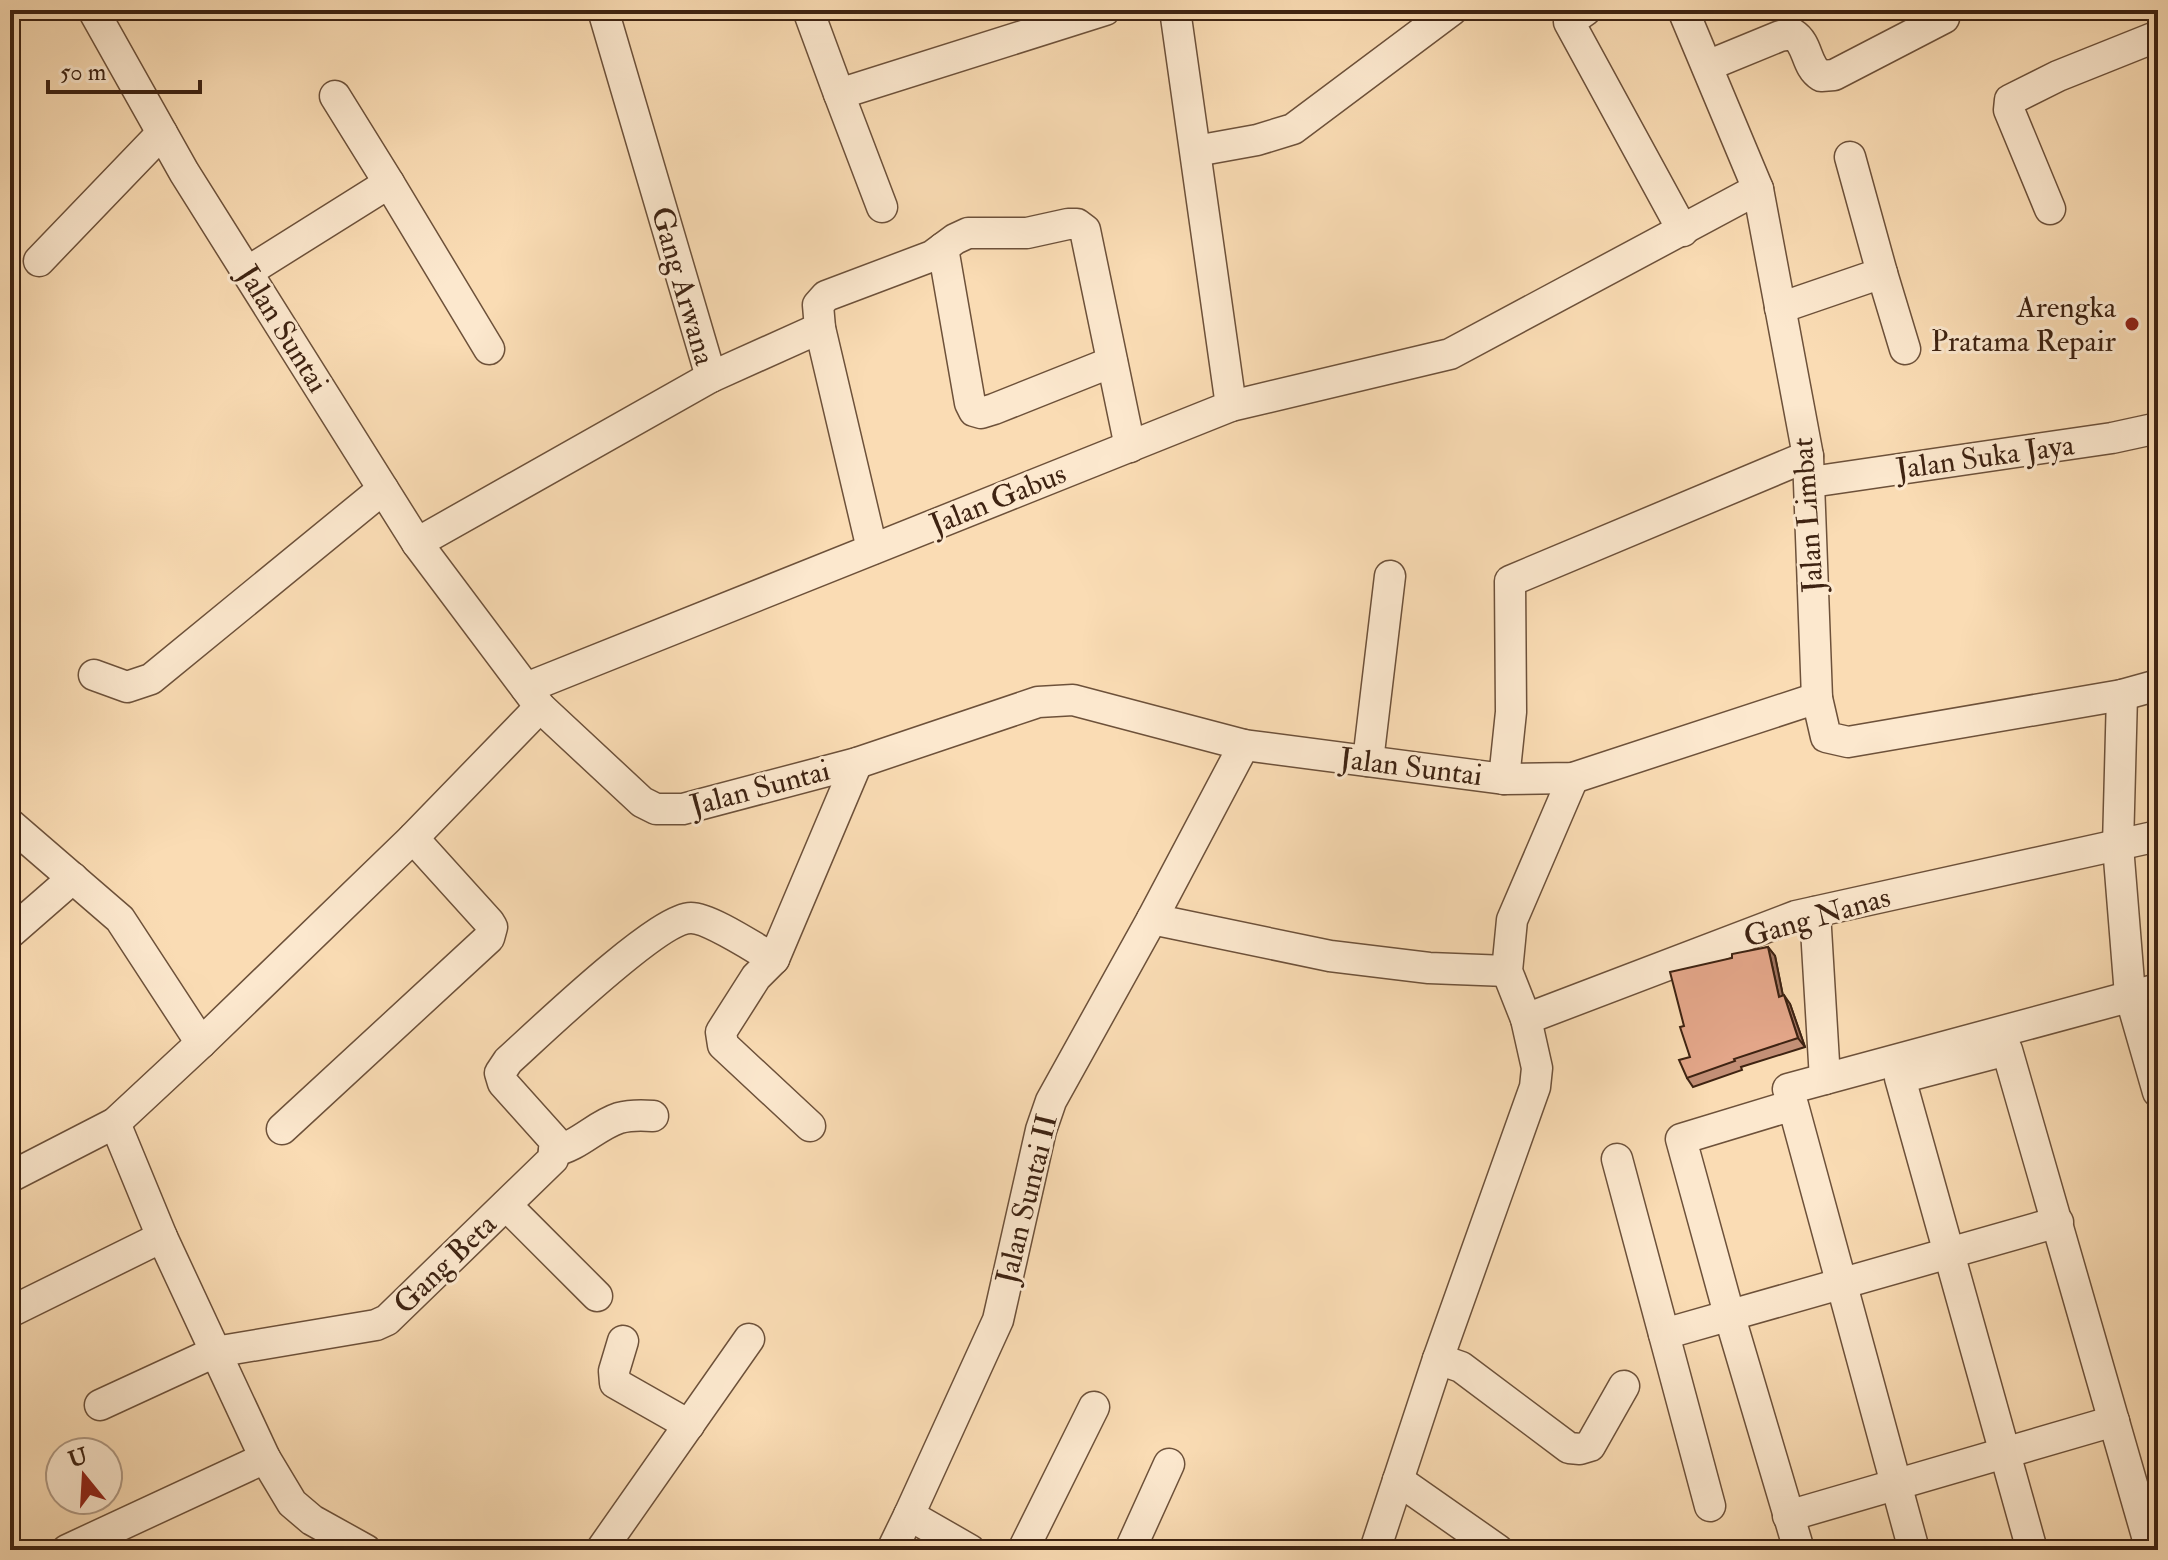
<svg xmlns="http://www.w3.org/2000/svg" width="2168" height="1560" viewBox="0 0 2168 1560" font-family="'IM FELL Double Pica',serif">
  <style>
    .lines { fill: none; stroke-linecap: round; stroke-linejoin: round }
    .minor-casing { stroke: #6d513a; stroke-width: 33 }
    .minor { stroke: #fce8ce; stroke-width: 30 }
    .wall { fill: #c38f76; stroke: #3e2312; stroke-width: 2 }
    .shaded-wall { fill: #9f7460; stroke: #3e2312; stroke-width: 2 }
    .building { fill: #e3a689; stroke: #3e2312; stroke-width: 2 }
    .poi-dot { fill: #8f2418; stroke: #fce8ce; stroke-width: 3 }
    .labels { text-anchor: middle; dominant-baseline: central; stroke-width: 6; stroke-linejoin: round; paint-order: stroke }
    .street-label { font-size: 30px; fill: #3e2312; stroke: #fce8ce }
    .poi-label { font-size: 30px; fill: #3e2312; stroke: #fce8ce; text-anchor: end }
  </style>
  <rect width="100%" height="100%" fill="#fadcb4"/>
  <filter id="stains"><feTurbulence type="fractalNoise" baseFrequency=".0025" numOctaves="4"/><feColorMatrix values="0 0 0 0 .2 0 0 0 0 .09 0 0 0 0 .02 0 0 0 .5 -.17"/></filter>
  <radialGradient id="worn" r=".72"><stop offset=".6" stop-color="#630" stop-opacity="0"/><stop offset="1" stop-color="#630" stop-opacity=".3"/></radialGradient>
  <g class="lines">
    <defs>
      <g id="minor">
        <polyline points="93,10 184,172 417,543 540,707 642,802 656,809 683,809 857,763 1038,702 1073,700 1244,745 1504,779 1573,778 1817,698"/>
        <polyline points="808,10 839,94 1105,10"/>
        <polyline points="1586,10 1569,22 1683,231"/>
        <polyline points="1683,10 1758,189 1808,456 1817,698 1826,737 1848,742 2122,695 2158,685"/>
        <path d="M1707,66l73,-30 13,-2c16,10 12,32 28,42l13,-1 110,-57"/>
        <polyline points="839,94 882,207"/>
        <polyline points="335,96 389,183"/>
        <polyline points="1196,151 1257,140 1293,129 1452,10"/>
        <polyline points="2050,209 2009,110 2010,100 2058,76 2158,36"/>
        <polyline points="943,248 970,403 974,411 981,413 994,409 1112,362"/>
        <polyline points="39,261 162,133"/>
        <polyline points="247,272 389,183 489,349"/>
        <polyline points="1882,273 1905,349"/>
        <polyline points="1780,308 1882,273 1850,157"/>
        <polyline points="711,377 820,328"/>
        <polyline points="1231,406 1450,354 1758,189"/>
        <polyline points="1811,482 2112,438 2158,428"/>
        <polyline points="417,543 711,377 603,10"/>
        <polyline points="872,549 820,328 818,305 826,296 932,256 955,239 968,233 1027,233 1068,224 1077,224 1085,230 1130,447"/>
        <polyline points="94,675 127,687 151,679 383,489"/>
        <polyline points="526,688 1231,406 1175,10"/>
        <polyline points="2122,695 2118,846 2130,995 2158,1092"/>
        <polyline points="1368,761 1390,576"/>
        <polyline points="1504,779 1511,712 1510,581 1808,456"/>
        <polyline points="10,824 120,919 201,1043"/>
        <polyline points="1815,912 1825,1079"/>
        <polyline points="1152,919 1330,956 1429,968 1507,971"/>
        <polyline points="10,933 73,878"/>
        <polyline points="1526,1019 1796,916 2158,836"/>
        <polyline points="1788,1089 2158,989"/>
        <polyline points="115,1123 162,1237 265,1458 292,1503 312,1520 366,1550"/>
        <polyline points="810,1126 723,1045 721,1032 756,977 774,959 857,763"/>
        <polyline points="282,1129 489,938 492,927 489,922 413,838"/>
        <path d="M554,1151c25,-5 41,-25 65,-33 11,-3 22,-3 34,-2"/>
        <polyline points="1617,1159 1710,1506"/>
        <polyline points="10,1177 115,1123 201,1043 413,838 540,707"/>
        <polyline points="506,1205 597,1296"/>
        <polyline points="10,1312 162,1237"/>
        <polyline points="1664,1334 2058,1222"/>
        <polyline points="623,1341 614,1371 615,1383 689,1425"/>
        <polyline points="1438,1359 1461,1367 1569,1448 1580,1449 1590,1446 1624,1386"/>
        <path d="M100,1405l115,-53 161,-27 11,-5 166,-161 2,-18 -52,-58 -3,-10 8,-12c30,-27 150,-143 183,-143 19,0 65,31 83,41"/>
        <polyline points="1398,1480 1498,1550"/>
        <polyline points="1788,1516 2114,1421"/>
        <polyline points="67,1550 265,1458"/>
        <polyline points="601,1550 749,1339"/>
        <polyline points="892,1550 909,1515"/>
        <polyline points="970,1550 909,1515 998,1320 1041,1130 1051,1101 1152,919 1244,745"/>
        <polyline points="1023,1550 1094,1407"/>
        <polyline points="1130,1550 1169,1464"/>
        <polyline points="1375,1550 1438,1359 1535,1087 1537,1068 1526,1019 1507,971 1512,920 1573,778"/>
        <polyline points="1799,1550 1729,1314 1681,1139 1793,1105 1914,1550"/>
        <polyline points="2032,1550 1900,1078 2007,1050 2151,1550"/>
      </g>
    </defs>
    <!-- minor casing -->
    <use href="#minor" class="minor-casing"/>
    <!-- minor -->
    <use href="#minor" class="minor"/>
  </g>
  <!-- wall -->
  <polygon class="wall" points="1768,947 1775,956 1783,996 1790,1004 1805,1047 1741,1067 1742,1070 1693,1087 1687,1078 1690,1057 1684,1026 1732,958"/>
  <!-- shaded-wall -->
  <g class="shaded-wall">
    <polygon points="1768,947 1775,956 1785,1006 1779,997"/>
    <polygon points="1784,995 1790,1004 1805,1047 1798,1038"/>
  </g>
  <!-- building -->
  <g class="building">
    <polygon points="1768,947 1779,997 1784,995 1798,1038 1734,1059 1735,1061 1687,1078 1679,1060 1690,1057 1680,1027 1684,1026 1670,972 1732,958 1732,954"/>
    <polygon points="2158,1002 2158,1034 2150,1005"/>
  </g>
  <!-- markers -->
  <circle class="poi-dot" cx="2132" cy="324" r="8"/>
  <g class="labels">
    <!-- street labels -->
    <g class="street-label">
      <text transform="translate(683 286) rotate(74)">Gang Arwana</text>
      <text transform="translate(283 329) rotate(58)">Jalan Suntai</text>
      <text transform="translate(1985 457) rotate(-8)">Jalan Suka Jaya</text>
      <text transform="translate(998 499) rotate(-22)">Jalan Gabus</text>
      <text transform="translate(1808 515) rotate(-94)">Jalan Limbat</text>
      <text transform="translate(1411 767) rotate(7)">Jalan Suntai</text>
      <text transform="translate(760 788) rotate(-15)">Jalan Suntai</text>
      <text transform="translate(1817 917) rotate(-16)">Gang Nanas</text>
      <text transform="translate(1027 1199) rotate(-76)">Jalan Suntai II</text>
      <text transform="translate(445 1264) rotate(-44)">Gang Beta</text>
    </g>
    <!-- poi labels -->
    <g class="poi-label">
      <text x="2116" y="307">Arengka<tspan x="2116" dy="34">Pratama Repair</tspan></text>
    </g>
  </g>
  <!-- margin -->
  <rect width="2168" height="1560" fill="none" stroke="#fadcb4" stroke-width="40"/>
  <rect x="12" y="12" width="2144" height="1536" fill="none" stroke="#3e2312" stroke-width="4"/>
  <rect x="20" y="20" width="2128" height="1520" fill="none" stroke="#3e2312" stroke-width="2"/>
  <!-- north arrow -->
  <g transform="translate(84 1476) rotate(342)"><circle r="38" fill="#fce8ce" stroke="#b09983" stroke-width="2"/>
  <path d="M0-6L14 30L0 20L-14 30Z" fill="#8f2418"/>
  <text y="-12" font-size="22" font-weight="bold" text-anchor="middle" fill="#3e2312">U</text>
  </g>
  <!-- scale -->
  <path d="M48 80v12h152v-12" fill="none" stroke="#3e2312" stroke-width="4"/>
  <text x="60" y="80" font-size="24" fill="#3e2312" stroke="#fce8ce" stroke-width="6" paint-order="stroke">50 m</text>
  <rect width="100%" height="100%" filter="url(#stains)"/>
  <rect width="100%" height="100%" fill="url(#worn)"/>
</svg>
